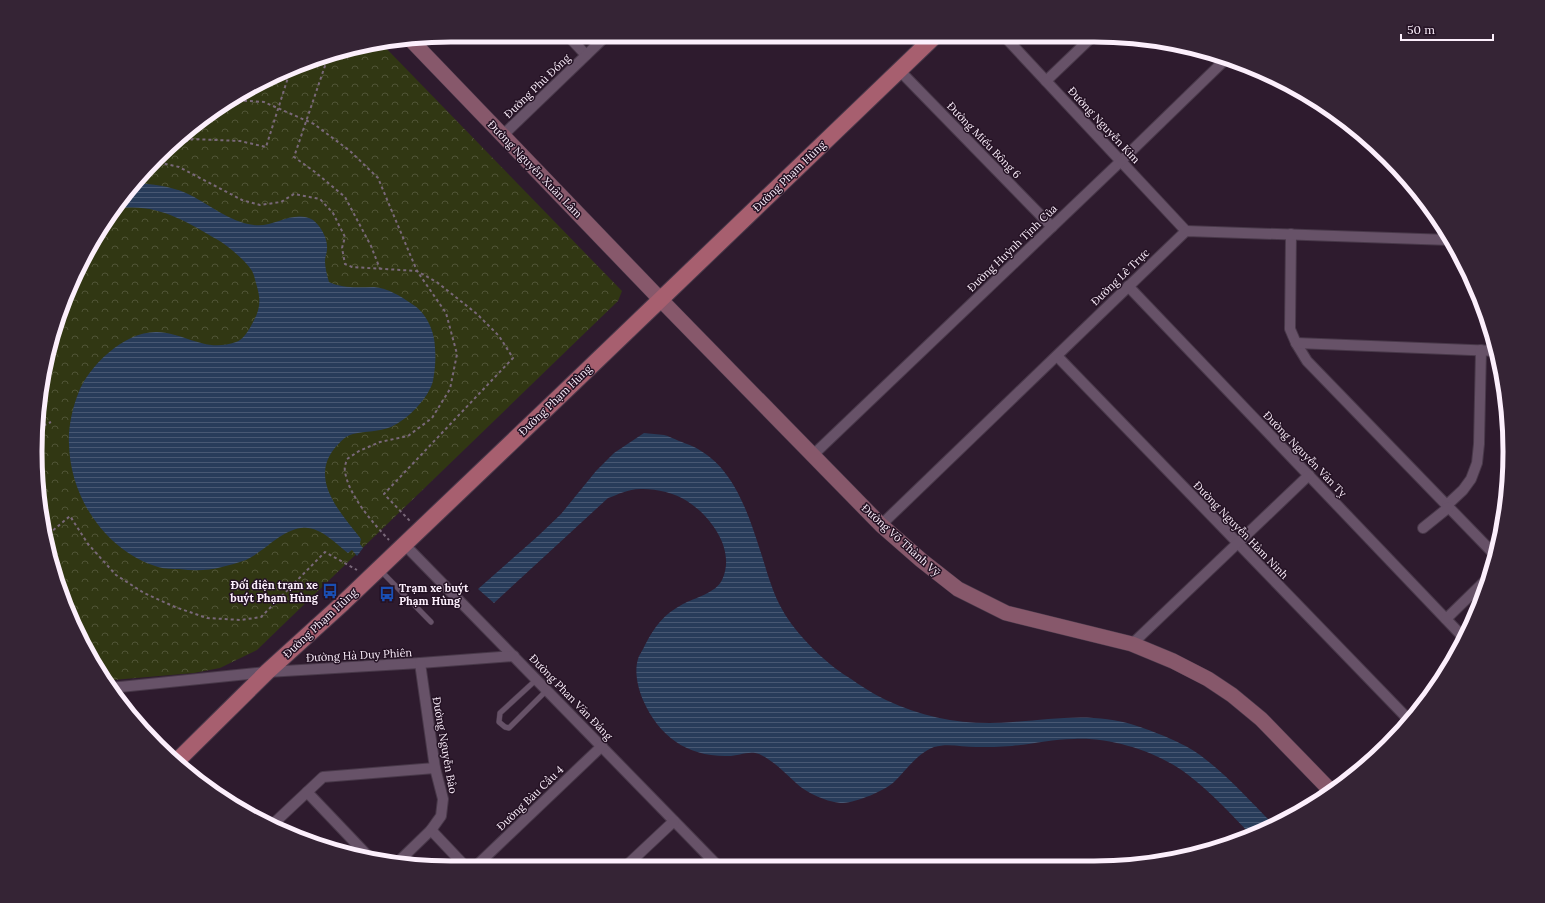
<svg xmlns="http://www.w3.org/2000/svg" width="1545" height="903" viewBox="0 0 1545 903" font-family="Lora,serif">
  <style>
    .park { fill: url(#park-crowns) }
    .water { fill: url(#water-rules) }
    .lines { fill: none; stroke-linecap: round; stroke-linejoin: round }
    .lane-casing { stroke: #483849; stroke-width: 6 }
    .street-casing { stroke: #483849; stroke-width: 12 }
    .secondary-casing { stroke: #483849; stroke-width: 16 }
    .primary-casing { stroke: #483849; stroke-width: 18 }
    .path { stroke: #796879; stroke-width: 2; stroke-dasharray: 3 3; stroke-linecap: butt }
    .lane { stroke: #675268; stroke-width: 5 }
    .street { stroke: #675268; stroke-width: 10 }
    .secondary { stroke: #87586b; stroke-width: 15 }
    .primary { stroke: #a75f6f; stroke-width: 16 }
    .labels { text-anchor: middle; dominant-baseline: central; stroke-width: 3; stroke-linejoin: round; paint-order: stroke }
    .street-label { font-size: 11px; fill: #fceffc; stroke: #241224 }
    .poi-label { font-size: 11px; font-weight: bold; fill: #fceffc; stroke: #241224; text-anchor: end }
    .rim { fill: none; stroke: #fceffc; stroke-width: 5 }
  </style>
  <defs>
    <pattern id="park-crowns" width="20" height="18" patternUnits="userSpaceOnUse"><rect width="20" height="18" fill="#313713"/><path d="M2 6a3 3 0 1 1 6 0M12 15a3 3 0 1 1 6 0" fill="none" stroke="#505436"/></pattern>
    <pattern id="water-rules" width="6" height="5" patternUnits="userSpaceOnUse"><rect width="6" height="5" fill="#283c5a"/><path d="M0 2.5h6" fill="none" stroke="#485873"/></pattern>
  </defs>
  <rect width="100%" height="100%" fill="#2e1b2e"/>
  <!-- park -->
  <polygon class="park" points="380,42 622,291 618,301 257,650 220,668 194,673 113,680 103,678 91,660 57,586 43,533 35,452 49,343 78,267 105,220 157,157 198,121 267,78 318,57"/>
  <!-- water -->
  <g class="water">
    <path d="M135,183c17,1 35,3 51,10 22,10 43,29 68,32 20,3 39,-16 59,-5 8,6 15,19 14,29 0,4 -2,8 -2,12 0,7 2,14 4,21 15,7 29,5 45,5 14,1 26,9 38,17 14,8 23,28 23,44 1,11 0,22 -2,33 -5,18 -25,38 -42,46 -12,5 -25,4 -38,7 -8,2 -14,9 -19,15 -25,32 8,65 27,90l-1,5 3,4 -6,8 -5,-6 -4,3c-13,-10 -29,-28 -47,-25 -21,3 -36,23 -55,32 -8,3 -17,5 -24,7 -14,4 -29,4 -43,2 -6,0 -14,0 -21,-2 -52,-16 -88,-69 -89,-123 -1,-15 3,-35 9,-50 10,-28 47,-63 79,-62 29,1 48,21 79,10 7,-2 13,-12 16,-18 9,-16 9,-24 4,-41 -1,-3 -2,-9 -4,-12 -5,-9 -25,-26 -34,-31 -34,-20 -63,-38 -103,-31z"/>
    <path d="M644,433c6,1 14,1 20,2 5,1 10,4 15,6 8,3 15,5 22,10 34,20 48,65 59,99 7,21 12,42 23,61 13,23 42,52 65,66 12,8 25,17 38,23 41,19 83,26 127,22 40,-3 81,-10 121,3 19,6 50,18 66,30 27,20 50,46 74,70l-23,10c-20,-21 -40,-43 -64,-61 -29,-22 -76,-37 -113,-35 -21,0 -41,5 -62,7 -12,1 -24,1 -36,1 -14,0 -28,-4 -42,0 -17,7 -26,21 -39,34 -10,10 -38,21 -52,22 -14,0 -37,-10 -47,-20 -11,-10 -23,-23 -37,-29 -10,-4 -20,2 -31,2 -40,1 -69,-19 -85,-56 -5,-12 -9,-28 -5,-41 1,-4 5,-9 7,-14 9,-18 19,-31 38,-41 11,-6 33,-11 39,-24 14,-29 -10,-63 -35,-79 -12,-8 -30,-12 -44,-12 -13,-1 -24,5 -35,9l-114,105 -16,-14 60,-53 23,-22 35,-43 18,-18z"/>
  </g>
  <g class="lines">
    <defs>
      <g id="lane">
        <polyline points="380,570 431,622"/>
        <polyline points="537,679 500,713 499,722 505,727 509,728 547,690"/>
      </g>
      <g id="street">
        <polyline points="1004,36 1186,231"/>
        <polyline points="570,38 586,55"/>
        <polyline points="899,70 1052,227"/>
        <polyline points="1046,81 1093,36"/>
        <polyline points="503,135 604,38"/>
        <polyline points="1291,234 1290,329 1296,343 1307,361 1495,555"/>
        <polyline points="1128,286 1464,638"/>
        <polyline points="1296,343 1496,351"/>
        <polyline points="1057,356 1409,720"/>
        <polyline points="813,455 1121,161 1228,57"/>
        <polyline points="1447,505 1463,490 1471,479 1477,463 1479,444 1481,350"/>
        <polyline points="881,525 1186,231 1450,240"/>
        <polyline points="1423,528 1449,507"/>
        <polyline points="404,544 719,867"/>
        <polyline points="1446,619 1488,578"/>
        <polyline points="1132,644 1309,475"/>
        <polyline points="110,688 267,672 420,663 514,656"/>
        <polyline points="307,792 368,856"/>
        <polyline points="273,824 323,777 435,768"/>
        <polyline points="431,830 466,867"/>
        <polyline points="398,862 431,830 441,816 443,799 435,768 420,663"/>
        <polyline points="475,867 602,746"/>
        <polyline points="625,867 674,821"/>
      </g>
      <polyline id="secondary" points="410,39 660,299 881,525 921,560 958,589 1006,613 1132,644 1173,661 1208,679 1232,695 1261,719 1330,790"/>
      <polyline id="primary" points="175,763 267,672 343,603 560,396 934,37"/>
    </defs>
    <!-- lane casing -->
    <use href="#lane" class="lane-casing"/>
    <!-- street casing -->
    <use href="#street" class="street-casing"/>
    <!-- secondary casing -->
    <use href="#secondary" class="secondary-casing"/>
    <!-- primary casing -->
    <use href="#primary" class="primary-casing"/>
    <!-- path -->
    <g class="path">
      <polyline points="329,54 294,157 315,172 345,197 371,246 380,269"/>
      <polyline points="232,100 264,102 314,124 350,151 378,178 417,271 438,283 477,314 499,336 513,358 384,494 410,521"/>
      <polyline points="168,148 193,139 240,141 266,147 291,68"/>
      <path d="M153,161l26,6 63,33 18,5 21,-3 13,-8 26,5 13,14 12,24 -3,11 3,16 7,3 65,4 29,42 11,41 -7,35 -18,29 -24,18 -28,6 -21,9 -12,8c-1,4 -3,8 -2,12 3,24 28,52 44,69"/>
      <polyline points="38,428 51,422"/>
      <polyline points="36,467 40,428"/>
      <polyline points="44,538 70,516 88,544 116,575 144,593 175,607 207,618 241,620 261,617 325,552 357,570"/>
    </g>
    <!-- lane -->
    <use href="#lane" class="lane"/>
    <!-- street -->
    <use href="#street" class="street"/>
    <!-- secondary -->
    <use href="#secondary" class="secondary"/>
    <!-- primary -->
    <use href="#primary" class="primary"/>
  </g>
  <!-- icons -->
  <defs>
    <symbol id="bus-bare" viewBox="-9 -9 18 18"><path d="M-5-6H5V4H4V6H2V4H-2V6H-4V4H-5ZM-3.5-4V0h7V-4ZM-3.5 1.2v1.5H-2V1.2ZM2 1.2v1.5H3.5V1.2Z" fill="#1a4fb4" stroke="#241224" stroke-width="2.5" paint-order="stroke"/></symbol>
  </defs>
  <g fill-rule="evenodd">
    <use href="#bus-bare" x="319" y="580" width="22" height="22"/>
    <use href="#bus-bare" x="376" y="583" width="22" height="22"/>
  </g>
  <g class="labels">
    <!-- street labels -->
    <g class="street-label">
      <text transform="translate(537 86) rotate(-44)">Đường Phù Đổng</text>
      <text transform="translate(1104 125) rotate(47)">Đường Nguyễn Kim</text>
      <text transform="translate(984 140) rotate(46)">Đường Miếu Bông 6</text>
      <text transform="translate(535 169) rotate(46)">Đường Nguyễn Xuân Lâm</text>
      <text transform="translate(789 176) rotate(-44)">Đường Phạm Hùng</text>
      <text transform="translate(1012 248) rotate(-44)">Đường Huỳnh Tịnh Của</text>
      <text transform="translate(1120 277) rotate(-44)">Đường Lê Trực</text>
      <text transform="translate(555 400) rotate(-44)">Đường Phạm Hùng</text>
      <text transform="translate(1305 454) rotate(46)">Đường Nguyễn Văn Tỵ</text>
      <text transform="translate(1241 530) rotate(46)">Đường Nguyễn Hàm Ninh</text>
      <text transform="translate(901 540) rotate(42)">Đường Võ Thành Vỹ</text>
      <text transform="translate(320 623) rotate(-43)">Đường Phạm Hùng</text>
      <text transform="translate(359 655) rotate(-3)">Đường Hà Duy Phiên</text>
      <text transform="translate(571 697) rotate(46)">Đường Phan Văn Đáng</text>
      <text transform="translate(445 745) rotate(80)">Đường Nguyễn Bảo</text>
      <text transform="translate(530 798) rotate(-44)">Đường Bàu Cầu 4</text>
    </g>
    <!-- poi labels -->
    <g class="poi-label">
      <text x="318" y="585">Đối diện trạm xe<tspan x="318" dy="13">buýt Phạm Hùng</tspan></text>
      <text x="399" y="588" text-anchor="start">Trạm xe buýt<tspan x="399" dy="13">Phạm Hùng</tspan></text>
    </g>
  </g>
  <!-- crop -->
  <path d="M0 0H1545V903H0ZM451 42H1094A409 409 0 0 1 1503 451V452A409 409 0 0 1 1094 861H451A409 409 0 0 1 42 452V451A409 409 0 0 1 451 42Z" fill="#352435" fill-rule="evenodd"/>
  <path class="rim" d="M451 42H1094A409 409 0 0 1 1503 451V452A409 409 0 0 1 1094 861H451A409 409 0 0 1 42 452V451A409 409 0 0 1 451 42Z"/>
  <!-- scale -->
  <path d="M1401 34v6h92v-6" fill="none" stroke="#fceffc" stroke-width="2"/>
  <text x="1407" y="34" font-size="12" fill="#fceffc" stroke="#241224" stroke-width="3" paint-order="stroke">50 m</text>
</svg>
